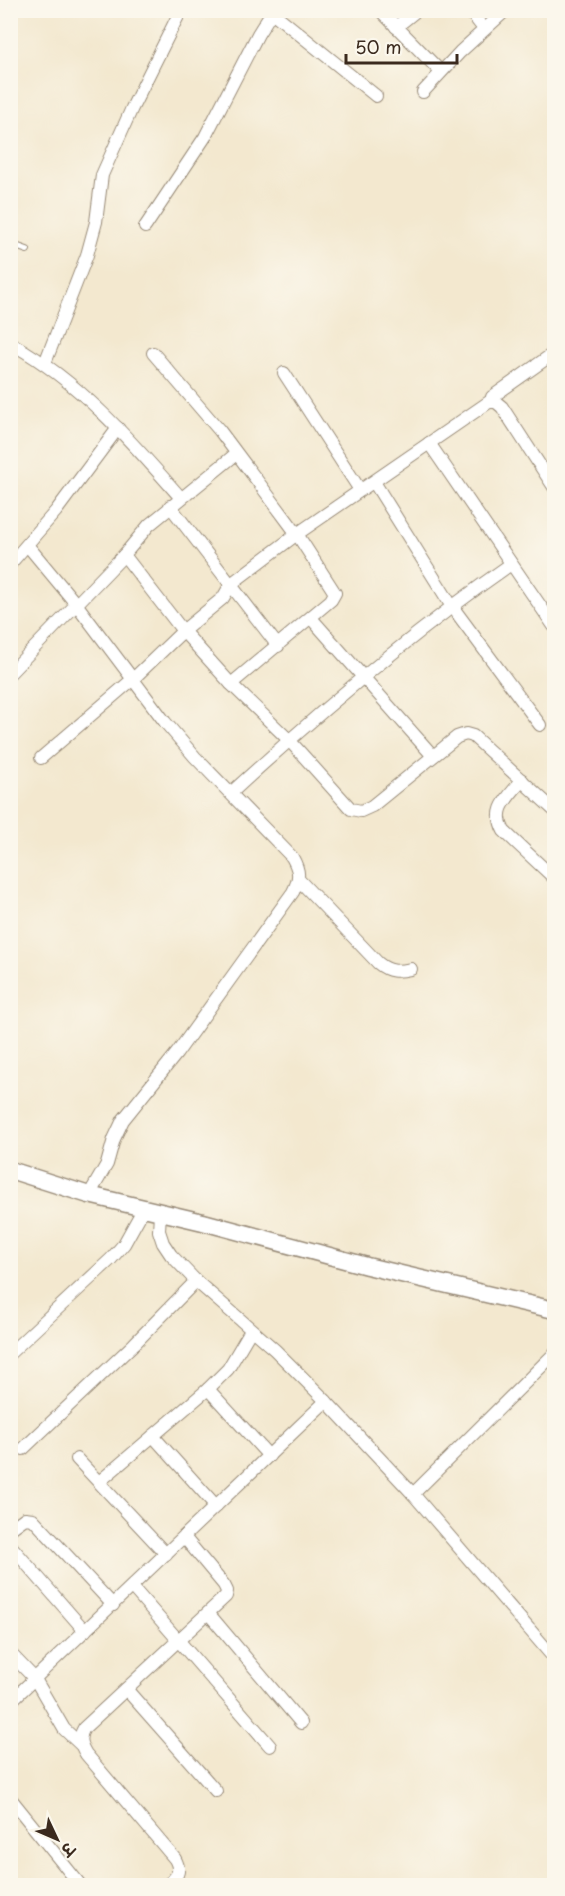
<svg xmlns="http://www.w3.org/2000/svg" width="565" height="1896" viewBox="0 0 565 1896" font-family="'Playpen Sans','Playpen Sans Deva',sans-serif">
  <style>
    .lines { fill: none; stroke-linecap: round; stroke-linejoin: round }
    .lane-casing { stroke: #978976; stroke-width: 8 }
    .street-casing { stroke: #978976; stroke-width: 14 }
    .secondary-casing { stroke: #978976; stroke-width: 19 }
    .lane { stroke: #fff; stroke-width: 6 }
    .street { stroke: #fff; stroke-width: 12 }
    .secondary { stroke: #fff; stroke-width: 16 }
  </style>
  <rect width="100%" height="100%" fill="#fbf7ec"/>
  <filter id="ink" filterUnits="userSpaceOnUse"><feTurbulence type="fractalNoise" baseFrequency=".0167" numOctaves="2"/><feDisplacementMap in="SourceGraphic" scale="12" xChannelSelector="R" yChannelSelector="G"/><feConvolveMatrix kernelMatrix="1 2 1 2 8 2 1 2 1" color-interpolation-filters="sRGB"/></filter>
  <filter id="wash" filterUnits="userSpaceOnUse"><feTurbulence type="fractalNoise" baseFrequency=".008" numOctaves="4" result="noise"/><feDisplacementMap in="SourceGraphic" scale="24" xChannelSelector="R" yChannelSelector="G"/><feGaussianBlur stdDeviation="1.35" result="paint"/><feColorMatrix in="noise" values="0 0 0 0 0 0 0 0 0 0 0 0 0 0 0 0 0 1.4 0 .05"/><feComposite in="paint" operator="in"/></filter>
  <g filter="url(#wash)">
    <rect width="100%" height="100%" fill="#f3e8cf"/>
  </g>
  <g filter="url(#ink)">
    <g class="lines">
      <defs>
        <polyline id="lane" points="10,244 27,250"/>
        <g id="street">
          <polyline points="380,10 441,72"/>
          <polyline points="469,10 484,29"/>
          <polyline points="272,12 376,96"/>
          <polyline points="396,27 417,10"/>
          <polyline points="423,92 460,52 506,10"/>
          <polyline points="145,227 205,137 258,34 273,10"/>
          <path d="M14,345c67,38 117,96 167,153"/>
          <polyline points="153,353 220,431 297,534 335,593 331,600 231,684"/>
          <polyline points="45,363 87,255 96,222 102,175 132,108 181,10"/>
          <polyline points="284,373 360,490"/>
          <polyline points="492,397 554,353"/>
          <polyline points="429,443 554,626"/>
          <polyline points="374,482 451,605 540,725"/>
          <polyline points="170,506 278,646"/>
          <path d="M28,546l49,59 88,117 30,35 97,100c8,14 8,21 1,35l-116,161 -54,67 -9,19 -7,25 -18,31"/>
          <polyline points="124,555 183,631 231,684 289,740 351,809 361,811 372,806 457,737 466,734 473,736 554,810"/>
          <polyline points="10,564 56,511 118,428"/>
          <polyline points="311,618 433,756"/>
          <polyline points="10,673 124,555 149,525 236,454"/>
          <polyline points="41,758 133,679 183,631 223,598 231,584 297,534 489,402 496,402 502,407 554,487"/>
          <path d="M522,780c-14,18 -30,29 -18,51l50,47"/>
          <path d="M231,793c89,-82 181,-160 280,-229"/>
          <path d="M299,880l79,83c11,9 19,9 33,6"/>
          <polyline points="160,1212 159,1231 163,1243 171,1255 196,1281 275,1350 326,1401 413,1494 554,1658"/>
          <polyline points="10,1353 111,1259 124,1244 144,1208"/>
          <polyline points="208,1389 269,1456"/>
          <polyline points="153,1436 216,1506"/>
          <polyline points="23,1449 134,1344 196,1281"/>
          <polyline points="77,1459 166,1554"/>
          <polyline points="99,1482 208,1389 228,1369 251,1330"/>
          <polyline points="413,1494 554,1354"/>
          <polyline points="10,1529 25,1518 33,1519 113,1605"/>
          <polyline points="10,1545 85,1631"/>
          <polyline points="132,1587 270,1746"/>
          <polyline points="209,1614 301,1723"/>
          <polyline points="10,1653 35,1679 64,1729 80,1744"/>
          <polyline points="126,1689 216,1791"/>
          <polyline points="10,1702 326,1401"/>
          <polyline points="10,1798 81,1886"/>
          <path d="M166,1886c11,-9 16,-14 9,-27l-89,-105c-6,-10 -8,-16 -2,-26l142,-132 1,-5 -3,-6 -40,-48"/>
        </g>
        <polyline id="secondary" points="10,1170 89,1195 203,1222 367,1266 554,1310"/>
      </defs>
      <!-- lane casing -->
      <use href="#lane" class="lane-casing"/>
      <!-- street casing -->
      <use href="#street" class="street-casing"/>
      <!-- secondary casing -->
      <use href="#secondary" class="secondary-casing"/>
      <!-- lane -->
      <use href="#lane" class="lane"/>
      <!-- street -->
      <use href="#street" class="street"/>
      <!-- secondary -->
      <use href="#secondary" class="secondary"/>
    </g>
  </g>
  <!-- margin -->
  <rect width="565" height="1896" fill="none" stroke="#fbf7ec" stroke-width="36"/>
  <!-- north arrow -->
  <g transform="translate(57 1839) rotate(134)" stroke="#fbf7ec" stroke-width="4.5" paint-order="stroke">
  <path d="M0-4.5L10 22L0 15L-10 22Z" fill="#3b2a1e"/>
  <text y="-9" font-size="16" font-weight="bold" text-anchor="middle" fill="#3b2a1e">उ</text>
  </g>
  <!-- scale -->
  <path d="M346 54v9h111v-9" fill="none" stroke="#3b2a1e" stroke-width="3"/>
  <text x="355" y="54" font-size="18" fill="#3b2a1e" stroke="#fbf7ec" stroke-width="4.5" paint-order="stroke">50 m</text>
</svg>
